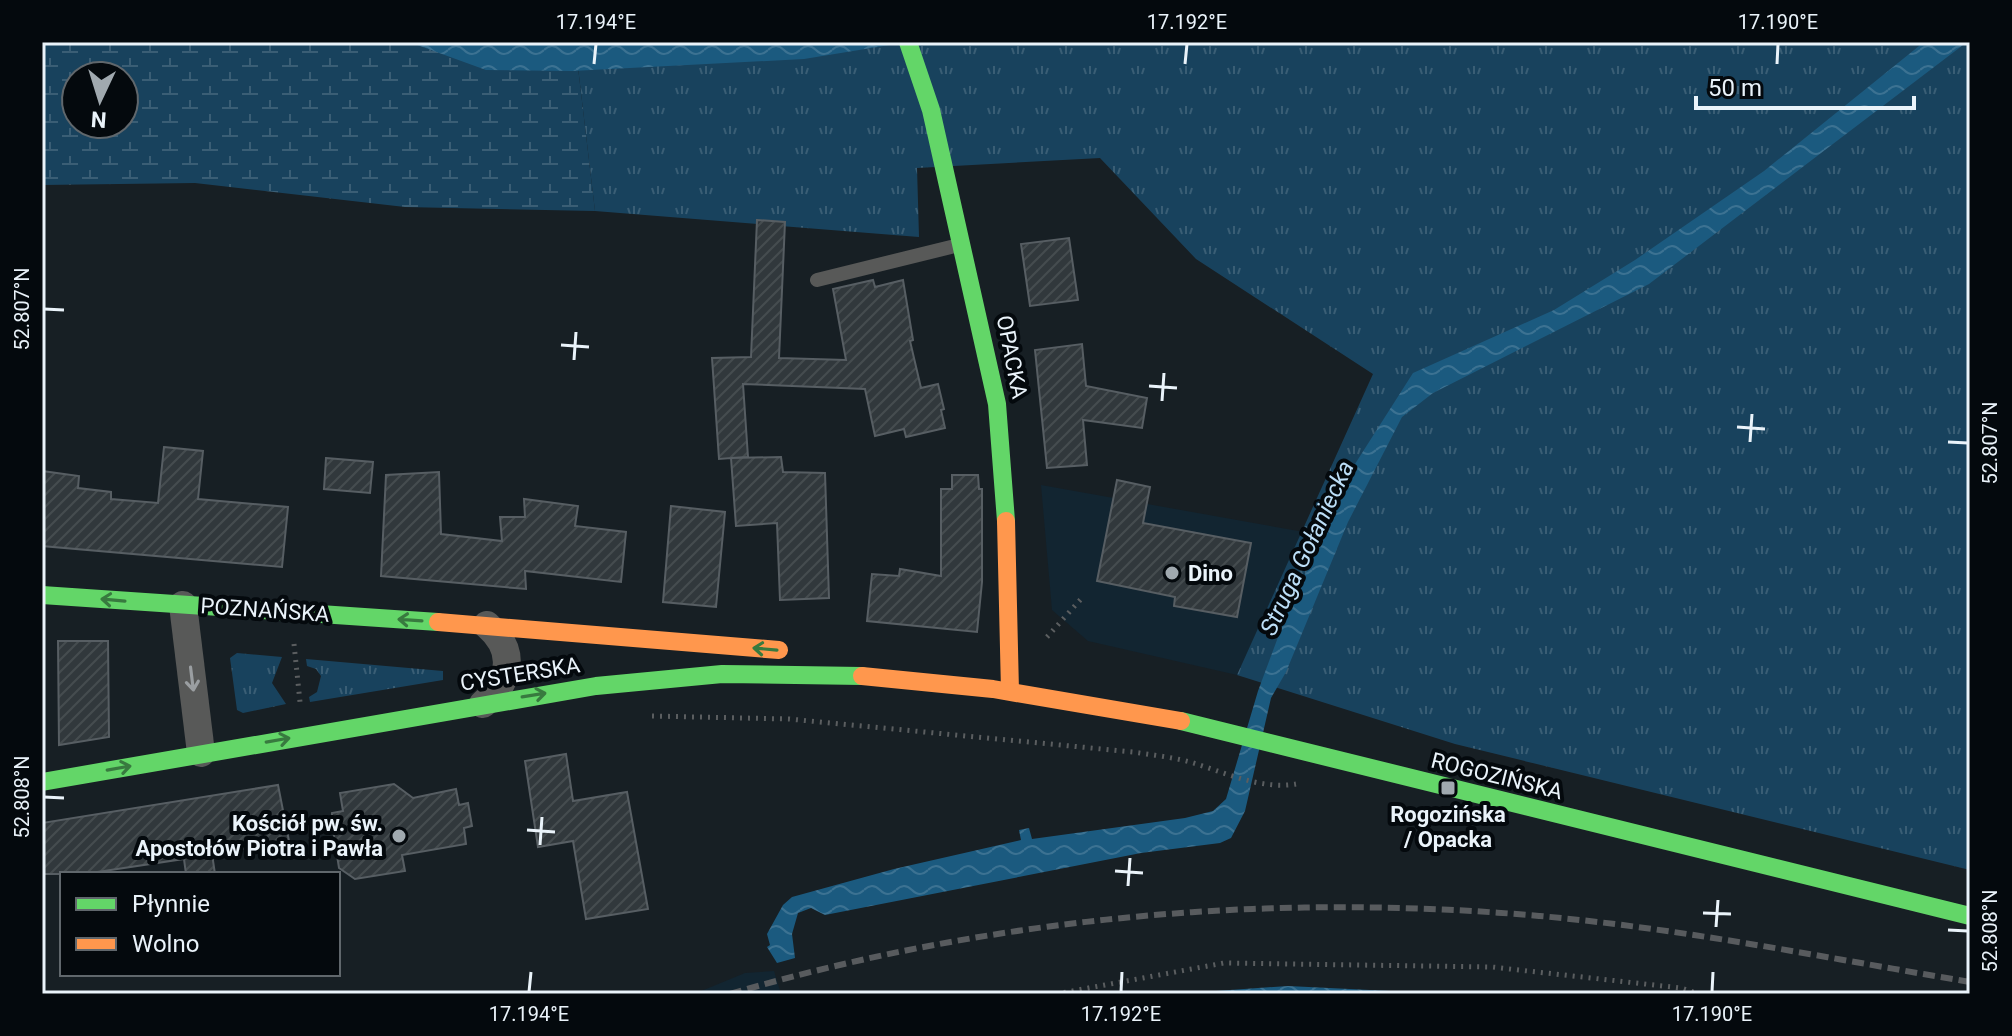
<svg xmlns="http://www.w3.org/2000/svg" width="2012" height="1036" viewBox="0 0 2012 1036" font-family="Roboto,sans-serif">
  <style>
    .built { fill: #122531 }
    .grass { fill: url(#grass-tufts) }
    .wetland { fill: url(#wetland-marsh); fill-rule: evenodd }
    .water { fill: url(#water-waves) }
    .building { fill: url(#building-hatch); stroke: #575e63; stroke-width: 2 }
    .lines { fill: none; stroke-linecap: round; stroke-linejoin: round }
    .path { stroke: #5b5e60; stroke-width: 5; stroke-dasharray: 2 6; stroke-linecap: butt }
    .lane { stroke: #585958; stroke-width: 14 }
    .street { stroke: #585958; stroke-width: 28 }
    .fast { stroke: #63d668; stroke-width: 18 }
    .slow { stroke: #ff974d; stroke-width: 18 }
    .rail { stroke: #585b5e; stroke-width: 6; stroke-dasharray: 12 6; stroke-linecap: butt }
    .oneway { stroke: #387a3f }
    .oneway2 { stroke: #9a9ea1 }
    .ticks { fill: none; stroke: #eaf3fa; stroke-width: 3 }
    .poi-dot { fill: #a0a9af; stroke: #04090d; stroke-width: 3 }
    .labels { text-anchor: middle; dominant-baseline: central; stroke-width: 8; stroke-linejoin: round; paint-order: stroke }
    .street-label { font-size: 22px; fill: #eaf3fa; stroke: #04090d }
    .poi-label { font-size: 22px; font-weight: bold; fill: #eaf3fa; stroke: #04090d; text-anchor: start }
    .water-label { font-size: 24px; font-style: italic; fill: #bcdef7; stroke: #04090d }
    .neatline { fill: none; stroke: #eaf3fa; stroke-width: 3 }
    .ticks-label { font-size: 20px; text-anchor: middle; fill: #eaf3fa }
  </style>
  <defs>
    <pattern id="grass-tufts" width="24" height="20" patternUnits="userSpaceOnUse" patternTransform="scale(2)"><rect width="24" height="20" fill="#18425d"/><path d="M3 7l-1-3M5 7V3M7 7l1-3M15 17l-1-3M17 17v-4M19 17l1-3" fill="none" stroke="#3a5e75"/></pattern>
    <pattern id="wetland-marsh" width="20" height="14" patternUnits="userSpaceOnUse" patternTransform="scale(2)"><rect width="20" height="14" fill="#18425d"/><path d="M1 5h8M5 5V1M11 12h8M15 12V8" fill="none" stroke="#3a5e75"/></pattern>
    <pattern id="water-waves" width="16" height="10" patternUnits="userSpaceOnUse" patternTransform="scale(2)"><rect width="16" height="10" fill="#1b5a7f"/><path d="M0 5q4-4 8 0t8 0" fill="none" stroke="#3c7292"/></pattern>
    <pattern id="building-hatch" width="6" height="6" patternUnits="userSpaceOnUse" patternTransform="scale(2)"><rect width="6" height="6" fill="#31383c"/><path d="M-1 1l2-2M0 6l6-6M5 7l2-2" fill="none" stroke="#454c4f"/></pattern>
  </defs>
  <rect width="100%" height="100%" fill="#171f24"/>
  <!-- built -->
  <g class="built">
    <polygon points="1041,485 1304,532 1237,675 1088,641 1052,610"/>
    <polygon points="774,971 781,994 694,994 745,973"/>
  </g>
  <!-- grass -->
  <g class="grass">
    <polygon points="443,42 1970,42 1970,870 1455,744 1237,675 1373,374 1196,259 1100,158 917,168 919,237 595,211 577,59"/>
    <polygon points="237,653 282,657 272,683 286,704 243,713 237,710 230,658"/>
    <polygon points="306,659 443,671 443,680 310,702 309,697 317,692 321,676 316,669 307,666"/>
  </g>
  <!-- wetland -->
  <path class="wetland" d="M42,42h401l134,17 18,152 -190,-4 -210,-24 -153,2zM76,76h48v48h-48z"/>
  <!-- water -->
  <g class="water">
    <polygon points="409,42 908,42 804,59 572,71 486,70"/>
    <polygon points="1924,42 1967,42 1649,284 1433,393 1402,417 1348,522 1286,672 1271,698 1245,811 1231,838 1220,843 1141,853 825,915 811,908 798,913 792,934 795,958 777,963 767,947 770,945 767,934 783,905 792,897 894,869 1021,840 1019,830 1029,828 1032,839 1185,818 1213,811 1226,799 1258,691 1284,621 1355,464 1413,373 1554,310 1635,260 1764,171"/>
    <polygon points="1288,986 1452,994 1174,994"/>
  </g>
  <!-- building -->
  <g class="building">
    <polygon points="757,220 785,222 779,358 846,360 833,289 873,280 875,287 903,280 913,340 910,341 921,388 938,384 944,409 941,410 945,428 906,437 904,429 875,436 865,389 743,384 748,457 731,458 781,457 783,472 825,473 829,598 780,600 777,523 736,526 731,458 719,459 712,358 751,357"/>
    <polygon points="1069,238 1078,300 1030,306 1021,244"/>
    <polygon points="1082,344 1086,386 1147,398 1142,428 1083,420 1087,465 1047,468 1035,350"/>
    <polygon points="164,447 203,451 198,499 288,507 282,567 42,546 42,471 79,476 78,488 111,492 111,499 158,503"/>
    <polygon points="326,458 373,462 370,493 324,489"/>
    <polygon points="439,472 441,534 502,541 500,517 525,517 524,499 578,506 575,526 626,532 621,582 525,571 526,589 381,576 386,475"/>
    <polygon points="952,475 978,475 979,489 982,489 982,582 977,632 867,621 872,574 899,576 900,569 941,576 941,489 952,489"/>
    <polygon points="1117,480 1150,487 1143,523 1251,543 1237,617 1174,606 1175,597 1097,581"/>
    <polygon points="671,506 725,512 716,607 663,602"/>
    <polygon points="58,641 108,641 109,737 59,745"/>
    <polygon points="566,754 573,801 627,792 648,909 586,919 573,841 538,847 525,761"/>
    <polygon points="394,784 413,798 456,789 459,805 468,803 472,826 464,828 466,844 402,855 405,871 355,879 339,868 332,824 332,813 343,811 340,793"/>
    <polygon points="278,785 289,841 212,854 215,874 186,874 184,859 84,874 42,874 42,823"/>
  </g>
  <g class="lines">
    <!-- path -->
    <g class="path">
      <polyline points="1047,637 1081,599"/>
      <polyline points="294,644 300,702"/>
      <path d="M652,716l137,3 344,33c19,3 39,5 57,10 34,10 70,28 106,22"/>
      <polyline points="1056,994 1224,963 1492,967 1681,988 1699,994"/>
    </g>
    <!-- lane -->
    <polyline class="lane" points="817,280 959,245"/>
    <!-- street -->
    <g class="street">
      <polyline points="183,605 201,753"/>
      <path d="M483,704c29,-24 33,-54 4,-79"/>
    </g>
    <!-- fast -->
    <g class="fast">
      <polyline points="908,42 931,110 997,404 1006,521"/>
      <polyline points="42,595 438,622"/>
      <polyline points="1181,721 1970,916"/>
      <polyline points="42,782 596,686 722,674 862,676"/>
    </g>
    <!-- slow -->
    <g class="slow">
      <polyline points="1006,521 1010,691"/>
      <polyline points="438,622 779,650"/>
      <polyline points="862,676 993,689 1181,721"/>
    </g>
    <!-- rail -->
    <path class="rail" d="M730,994c262,-77 538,-102 810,-78 145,13 287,42 430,66"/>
  </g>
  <!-- one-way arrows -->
  <defs><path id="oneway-shaft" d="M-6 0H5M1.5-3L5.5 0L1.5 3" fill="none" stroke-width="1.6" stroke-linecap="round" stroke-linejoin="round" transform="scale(2)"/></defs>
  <g class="oneway">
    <use href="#oneway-shaft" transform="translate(113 600) rotate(-175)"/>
    <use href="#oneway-shaft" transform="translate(410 620) rotate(-176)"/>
    <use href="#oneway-shaft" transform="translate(765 649) rotate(-175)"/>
    <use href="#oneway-shaft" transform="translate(534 695) rotate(-9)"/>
    <use href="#oneway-shaft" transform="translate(278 740) rotate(-10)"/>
    <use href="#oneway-shaft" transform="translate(119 768) rotate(-10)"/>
  </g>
  <use class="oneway2" href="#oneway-shaft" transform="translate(192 679) rotate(83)"/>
  <!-- ticks -->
  <path class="ticks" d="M594,64l2,-20M1185,64l2,-20M1777,64l1,-20M44,309l20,1M561,345l28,2M574,360l2,-28M1149,386l28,2M1162,401l2,-28M1737,427l28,2M1750,442l2,-28M1948,442l20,1M44,797l20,1M527,830l28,2M540,845l2,-28M1115,871l28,2M1128,886l2,-28M1703,913l28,1M1716,927l2,-27M1948,930l20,1M529,992l2,-20M1121,992l1,-20M1712,992l1,-20"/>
  <!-- markers -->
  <g class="poi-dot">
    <circle cx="1172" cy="573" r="8"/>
    <rect x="1440" y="780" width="16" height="16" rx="4"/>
    <circle cx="399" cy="836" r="8"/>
  </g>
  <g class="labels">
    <!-- street labels -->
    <g class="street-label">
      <text transform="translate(1012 357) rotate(79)">OPACKA</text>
      <text transform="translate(265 610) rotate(4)">POZNAŃSKA</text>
      <text transform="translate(520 674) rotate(-9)">CYSTERSKA</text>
      <text transform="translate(1497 776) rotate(14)">ROGOZIŃSKA</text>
    </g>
    <!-- poi labels -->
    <g class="poi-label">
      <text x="1188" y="573">Dino</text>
      <text x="1448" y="814" text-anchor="middle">Rogozińska<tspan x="1448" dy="25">/ Opacka</tspan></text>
      <text x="383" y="823" text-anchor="end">Kościół pw. św.<tspan x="383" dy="25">Apostołów Piotra i Pawła</tspan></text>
    </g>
    <!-- water labels -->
    <g class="water-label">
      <text transform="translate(1307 548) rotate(-65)">Struga Gołaniecka</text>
    </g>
  </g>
  <!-- border -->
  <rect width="2012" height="1036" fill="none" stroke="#04090d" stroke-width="88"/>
  <!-- legend -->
  <rect x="60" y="872" width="280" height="104" fill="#04090d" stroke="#60676c" stroke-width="2"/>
  <rect x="76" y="898" width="40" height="12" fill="#63d668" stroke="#60676c" stroke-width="2"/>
  <text x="132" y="912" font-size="24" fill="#eaf3fa">Płynnie</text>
  <rect x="76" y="938" width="40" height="12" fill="#ff974d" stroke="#60676c" stroke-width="2"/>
  <text x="132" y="952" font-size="24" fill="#eaf3fa">Wolno</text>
  <!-- north arrow -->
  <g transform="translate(100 100) rotate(184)"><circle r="38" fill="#04090d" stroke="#60676c" stroke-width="2"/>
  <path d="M0-6L14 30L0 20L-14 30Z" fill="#a0a9af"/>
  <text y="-12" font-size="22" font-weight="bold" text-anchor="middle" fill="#eaf3fa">N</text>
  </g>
  <!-- scale -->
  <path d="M1696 96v12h218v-12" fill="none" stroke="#eaf3fa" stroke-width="4"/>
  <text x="1708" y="96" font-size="24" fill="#eaf3fa" stroke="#04090d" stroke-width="6" paint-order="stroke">50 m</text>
  <rect x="44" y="44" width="1924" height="948" class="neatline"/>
  <g class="ticks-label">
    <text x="596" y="29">17.194°E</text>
    <text x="1187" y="29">17.192°E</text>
    <text x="1778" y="29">17.190°E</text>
    <text transform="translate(22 309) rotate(-90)" y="7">52.807°N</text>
    <text transform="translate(1990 443) rotate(-90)" y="7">52.807°N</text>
    <text transform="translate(22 797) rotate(-90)" y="7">52.808°N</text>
    <text transform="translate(1990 931) rotate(-90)" y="7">52.808°N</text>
    <text x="529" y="1021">17.194°E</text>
    <text x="1121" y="1021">17.192°E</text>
    <text x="1712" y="1021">17.190°E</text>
  </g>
</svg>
